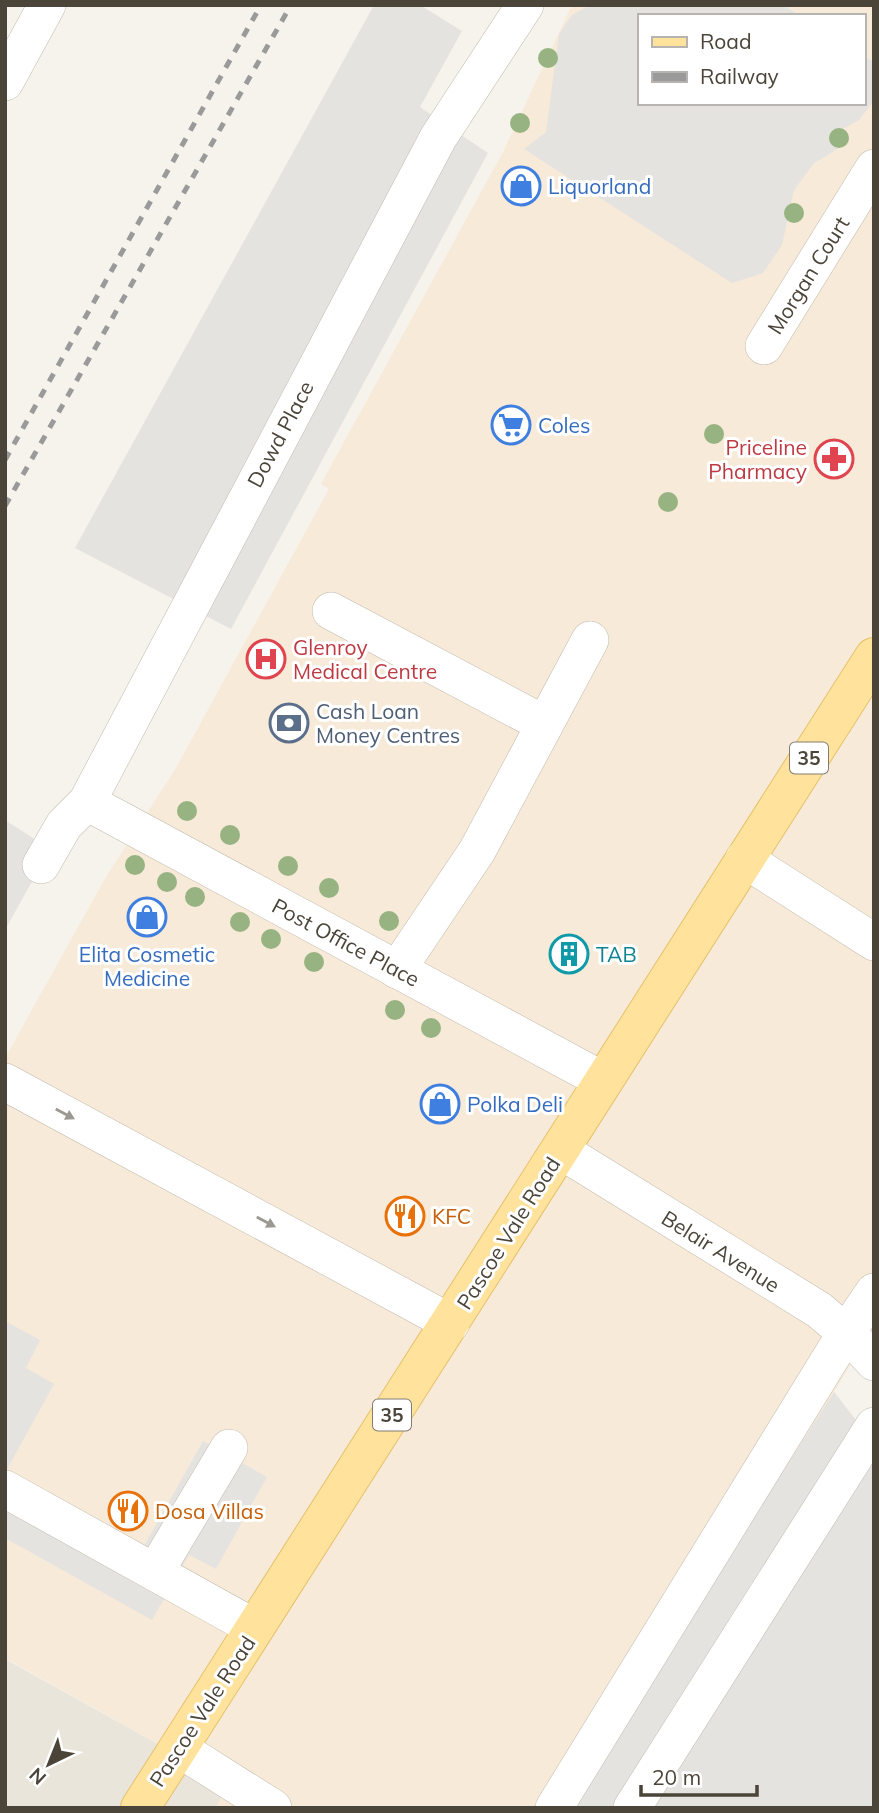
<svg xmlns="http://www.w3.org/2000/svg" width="879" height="1813" viewBox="0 0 879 1813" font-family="Mulish,sans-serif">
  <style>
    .residential { fill: #eae5da }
    .commercial { fill: #f7ead8; fill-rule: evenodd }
    .parking { fill: #e5e3e0 }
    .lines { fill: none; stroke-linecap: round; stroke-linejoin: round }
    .minor-casing { stroke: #c2bbae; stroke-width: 38 }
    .major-casing { stroke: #e6c16a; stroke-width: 40 }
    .minor { stroke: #fff; stroke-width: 37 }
    .major { stroke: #ffe39c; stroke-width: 38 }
    .rail { stroke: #9a9a9a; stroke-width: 5; stroke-dasharray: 9 9; stroke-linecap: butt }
    .tree { fill: #97b381 }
    .oneway { fill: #9c9892 }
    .labels { text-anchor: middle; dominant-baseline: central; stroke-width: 6; stroke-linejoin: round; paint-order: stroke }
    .shield { fill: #fff; stroke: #817c74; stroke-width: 2 }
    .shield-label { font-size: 19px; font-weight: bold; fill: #4b4439 }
    .shop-label { font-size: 21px; fill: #366cbe; stroke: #fff; text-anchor: start }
    .street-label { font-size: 21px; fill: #4b4439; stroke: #fff }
    .health-label { font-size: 21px; fill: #be3a42; stroke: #fff; text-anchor: end }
    .service-label { font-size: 21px; fill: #4e5e75; stroke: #fff; text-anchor: start }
    .culture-label { font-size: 21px; fill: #0d838f; stroke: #fff; text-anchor: start }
    .food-label { font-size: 21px; fill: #c56008; stroke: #fff; text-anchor: start }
  </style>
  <rect width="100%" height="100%" fill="#f6f3ec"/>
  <!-- residential -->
  <polygon class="residential" points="5,1659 230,1784 215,1808 5,1808"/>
  <!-- commercial -->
  <path class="commercial" d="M572,5h302v1322l-40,65 40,51v365h-659l15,-24 -225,-126v-600l101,-181 70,-109 153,-279 -8,-5 182,-332zM639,16h224v87h-224z"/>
  <!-- parking -->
  <g class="parking">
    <polygon points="374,5 420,5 462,31 420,107 488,153 231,629 75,548"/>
    <polygon points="590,5 783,5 800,16 639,16 639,103 863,103 863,56 874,62 874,101 859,120 832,135 838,149 814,163 794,190 782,245 763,273 732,283 524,149 546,132 559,34 572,15"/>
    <polygon points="5,820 50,849 5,930"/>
    <polygon points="5,1321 40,1340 26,1368 54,1384 5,1473"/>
    <polygon points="834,1392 874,1443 874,1808 568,1808"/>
    <polygon points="203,1441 267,1477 216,1569 189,1555 152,1620 5,1538 5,1506 144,1546"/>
  </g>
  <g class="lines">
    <defs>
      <g id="minor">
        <polyline points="5,82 47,5"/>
        <polyline points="764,346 874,168"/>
        <polyline points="331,611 544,724"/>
        <polyline points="87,802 604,1081"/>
        <polyline points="744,859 874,942"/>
        <polyline points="41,865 64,825 87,802 438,138 525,5"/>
        <polyline points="397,970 477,851 590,640"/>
        <polyline points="5,1082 451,1323"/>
        <polyline points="560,1150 819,1310 853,1339 874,1362"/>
        <polyline points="5,1489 255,1628"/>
        <polyline points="155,1572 229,1448"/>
        <polyline points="178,1748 273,1808"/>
        <polyline points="554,1808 846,1333 874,1292"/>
        <polyline points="632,1808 874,1426"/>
      </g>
      <polyline id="major" points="140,1808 874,657"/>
    </defs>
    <!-- minor casing -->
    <use href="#minor" class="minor-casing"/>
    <!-- major casing -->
    <use href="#major" class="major-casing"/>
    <!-- minor -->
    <use href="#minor" class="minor"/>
    <!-- major -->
    <use href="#major" class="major"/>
    <!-- rail -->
    <g class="rail">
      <polyline points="5,460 261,5"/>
      <polyline points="5,506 291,5"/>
    </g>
  </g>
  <!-- trees -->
  <g class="tree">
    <circle cx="548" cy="58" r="10"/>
    <circle cx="520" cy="123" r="10"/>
    <circle cx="839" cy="138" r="10"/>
    <circle cx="794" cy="213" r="10"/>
    <circle cx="714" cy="434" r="10"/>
    <circle cx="668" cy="502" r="10"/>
    <circle cx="187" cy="811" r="10"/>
    <circle cx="230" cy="835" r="10"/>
    <circle cx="135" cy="865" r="10"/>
    <circle cx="288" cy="866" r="10"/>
    <circle cx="167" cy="882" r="10"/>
    <circle cx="329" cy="888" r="10"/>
    <circle cx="195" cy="897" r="10"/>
    <circle cx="389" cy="921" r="10"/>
    <circle cx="240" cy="922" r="10"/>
    <circle cx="271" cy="939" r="10"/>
    <circle cx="314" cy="962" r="10"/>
    <circle cx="395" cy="1010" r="10"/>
    <circle cx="431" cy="1028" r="10"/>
  </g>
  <!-- one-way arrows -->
  <defs><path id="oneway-solid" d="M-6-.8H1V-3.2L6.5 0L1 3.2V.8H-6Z" transform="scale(1.75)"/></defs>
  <g class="oneway">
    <use href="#oneway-solid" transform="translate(65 1114) rotate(28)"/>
    <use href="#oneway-solid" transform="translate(266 1222) rotate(28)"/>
  </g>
  <!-- icons -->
  <defs>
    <symbol id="shop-ring" viewBox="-11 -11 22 22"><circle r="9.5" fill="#fff" stroke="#3f7fe0" stroke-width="1.5"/><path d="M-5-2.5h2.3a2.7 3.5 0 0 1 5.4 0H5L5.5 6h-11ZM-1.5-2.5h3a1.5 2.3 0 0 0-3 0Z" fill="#3f7fe0"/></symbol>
    <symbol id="supermarket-ring" viewBox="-11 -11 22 22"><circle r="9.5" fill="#fff" stroke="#3f7fe0" stroke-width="1.5"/><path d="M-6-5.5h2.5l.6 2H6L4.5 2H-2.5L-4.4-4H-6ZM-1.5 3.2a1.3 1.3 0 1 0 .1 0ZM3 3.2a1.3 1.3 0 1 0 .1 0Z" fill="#3f7fe0"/></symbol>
    <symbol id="pharmacy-ring" viewBox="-11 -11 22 22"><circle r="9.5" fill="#fff" stroke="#e0444e" stroke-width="1.5"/><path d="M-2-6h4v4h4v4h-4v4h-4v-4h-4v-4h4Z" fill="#e0444e"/></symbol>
    <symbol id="hospital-ring" viewBox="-11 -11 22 22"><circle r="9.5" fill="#fff" stroke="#e0444e" stroke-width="1.5"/><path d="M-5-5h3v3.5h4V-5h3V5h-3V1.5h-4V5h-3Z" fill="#e0444e"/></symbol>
    <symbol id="bank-ring" viewBox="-11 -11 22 22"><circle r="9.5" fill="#fff" stroke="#5c6f8a" stroke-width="1.5"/><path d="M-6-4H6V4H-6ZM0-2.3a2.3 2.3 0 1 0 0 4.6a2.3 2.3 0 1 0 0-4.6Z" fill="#5c6f8a"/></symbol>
    <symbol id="building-ring" viewBox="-11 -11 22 22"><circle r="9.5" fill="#fff" stroke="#0f9aa8" stroke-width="1.5"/><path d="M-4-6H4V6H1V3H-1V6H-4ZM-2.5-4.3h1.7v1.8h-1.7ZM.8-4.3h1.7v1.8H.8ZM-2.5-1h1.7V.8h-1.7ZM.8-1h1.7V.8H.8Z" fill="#0f9aa8"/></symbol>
    <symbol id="restaurant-ring" viewBox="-11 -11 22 22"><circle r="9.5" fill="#fff" stroke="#e8710a" stroke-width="1.5"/><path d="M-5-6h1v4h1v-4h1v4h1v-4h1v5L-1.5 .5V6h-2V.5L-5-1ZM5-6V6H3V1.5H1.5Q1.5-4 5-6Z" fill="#e8710a"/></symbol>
  </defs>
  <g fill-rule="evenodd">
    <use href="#shop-ring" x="499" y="164" width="44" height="44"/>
    <use href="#supermarket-ring" x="489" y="403" width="44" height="44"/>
    <use href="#pharmacy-ring" x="812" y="437" width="44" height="44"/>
    <use href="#hospital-ring" x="244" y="637" width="44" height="44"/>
    <use href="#bank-ring" x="267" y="701" width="44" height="44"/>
    <use href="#shop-ring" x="125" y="895" width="44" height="44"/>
    <use href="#building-ring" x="547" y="932" width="44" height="44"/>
    <use href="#shop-ring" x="418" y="1082" width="44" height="44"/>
    <use href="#restaurant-ring" x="383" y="1194" width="44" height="44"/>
    <use href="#restaurant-ring" x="106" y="1489" width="44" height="44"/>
  </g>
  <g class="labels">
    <!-- shield labels -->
    <g class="shield">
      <rect x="790" y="742.5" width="38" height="31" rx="5"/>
      <rect x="373" y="1399.5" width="38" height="31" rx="5"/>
    </g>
    <g class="shield-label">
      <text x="809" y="758">35</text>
      <text x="392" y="1415">35</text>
    </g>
    <!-- shop labels -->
    <g class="shop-label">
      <text x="548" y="186">Liquorland</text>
      <text x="538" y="425">Coles</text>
      <text x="147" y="954" text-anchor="middle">Elita Cosmetic<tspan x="147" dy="24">Medicine</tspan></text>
      <text x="467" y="1104">Polka Deli</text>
    </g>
    <!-- street labels -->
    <g class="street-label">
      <text transform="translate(808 275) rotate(-58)">Morgan Court</text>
      <text transform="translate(280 434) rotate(-62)">Dowd Place</text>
      <text transform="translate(346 942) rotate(28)">Post Office Place</text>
      <text transform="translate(508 1233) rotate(-58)">Pascoe Vale Road</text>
      <text transform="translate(721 1251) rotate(32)">Belair Avenue</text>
      <text transform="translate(202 1711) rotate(-57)">Pascoe Vale Road</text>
    </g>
    <!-- health labels -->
    <g class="health-label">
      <text x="807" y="447">Priceline<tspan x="807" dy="24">Pharmacy</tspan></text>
      <text x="293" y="647" text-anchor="start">Glenroy<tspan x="293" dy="24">Medical Centre</tspan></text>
    </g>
    <!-- service labels -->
    <g class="service-label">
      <text x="316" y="711">Cash Loan<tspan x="316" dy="24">Money Centres</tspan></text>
    </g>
    <!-- culture labels -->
    <g class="culture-label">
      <text x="596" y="954">TAB</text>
    </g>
    <!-- food labels -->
    <g class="food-label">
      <text x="432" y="1216">KFC</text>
      <text x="155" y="1511">Dosa Villas</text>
    </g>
  </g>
  <!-- border -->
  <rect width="879" height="1813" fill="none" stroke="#4b4439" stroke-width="14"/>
  <!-- legend -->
  <rect x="638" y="14" width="228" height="91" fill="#ffffff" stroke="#b7b4b0" stroke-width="2"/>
  <rect x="652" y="37" width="35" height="10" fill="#ffe39c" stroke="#b7b4b0" stroke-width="2"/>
  <text x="700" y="49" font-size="21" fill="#4b4439">Road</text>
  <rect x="652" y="72" width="35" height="10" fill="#9a9a9a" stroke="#b7b4b0" stroke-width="2"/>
  <text x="700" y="84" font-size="21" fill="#4b4439">Railway</text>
  <!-- north arrow -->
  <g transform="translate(49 1764) rotate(223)" stroke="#ffffff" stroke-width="5" paint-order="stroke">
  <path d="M0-5L12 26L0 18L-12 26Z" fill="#4b4439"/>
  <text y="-10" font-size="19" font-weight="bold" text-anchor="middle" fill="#4b4439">N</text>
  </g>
  <!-- scale -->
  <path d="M641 1785v10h116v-10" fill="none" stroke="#4b4439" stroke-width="3.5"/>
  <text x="652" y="1785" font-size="21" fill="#4b4439" stroke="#ffffff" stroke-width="5" paint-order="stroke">20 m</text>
</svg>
